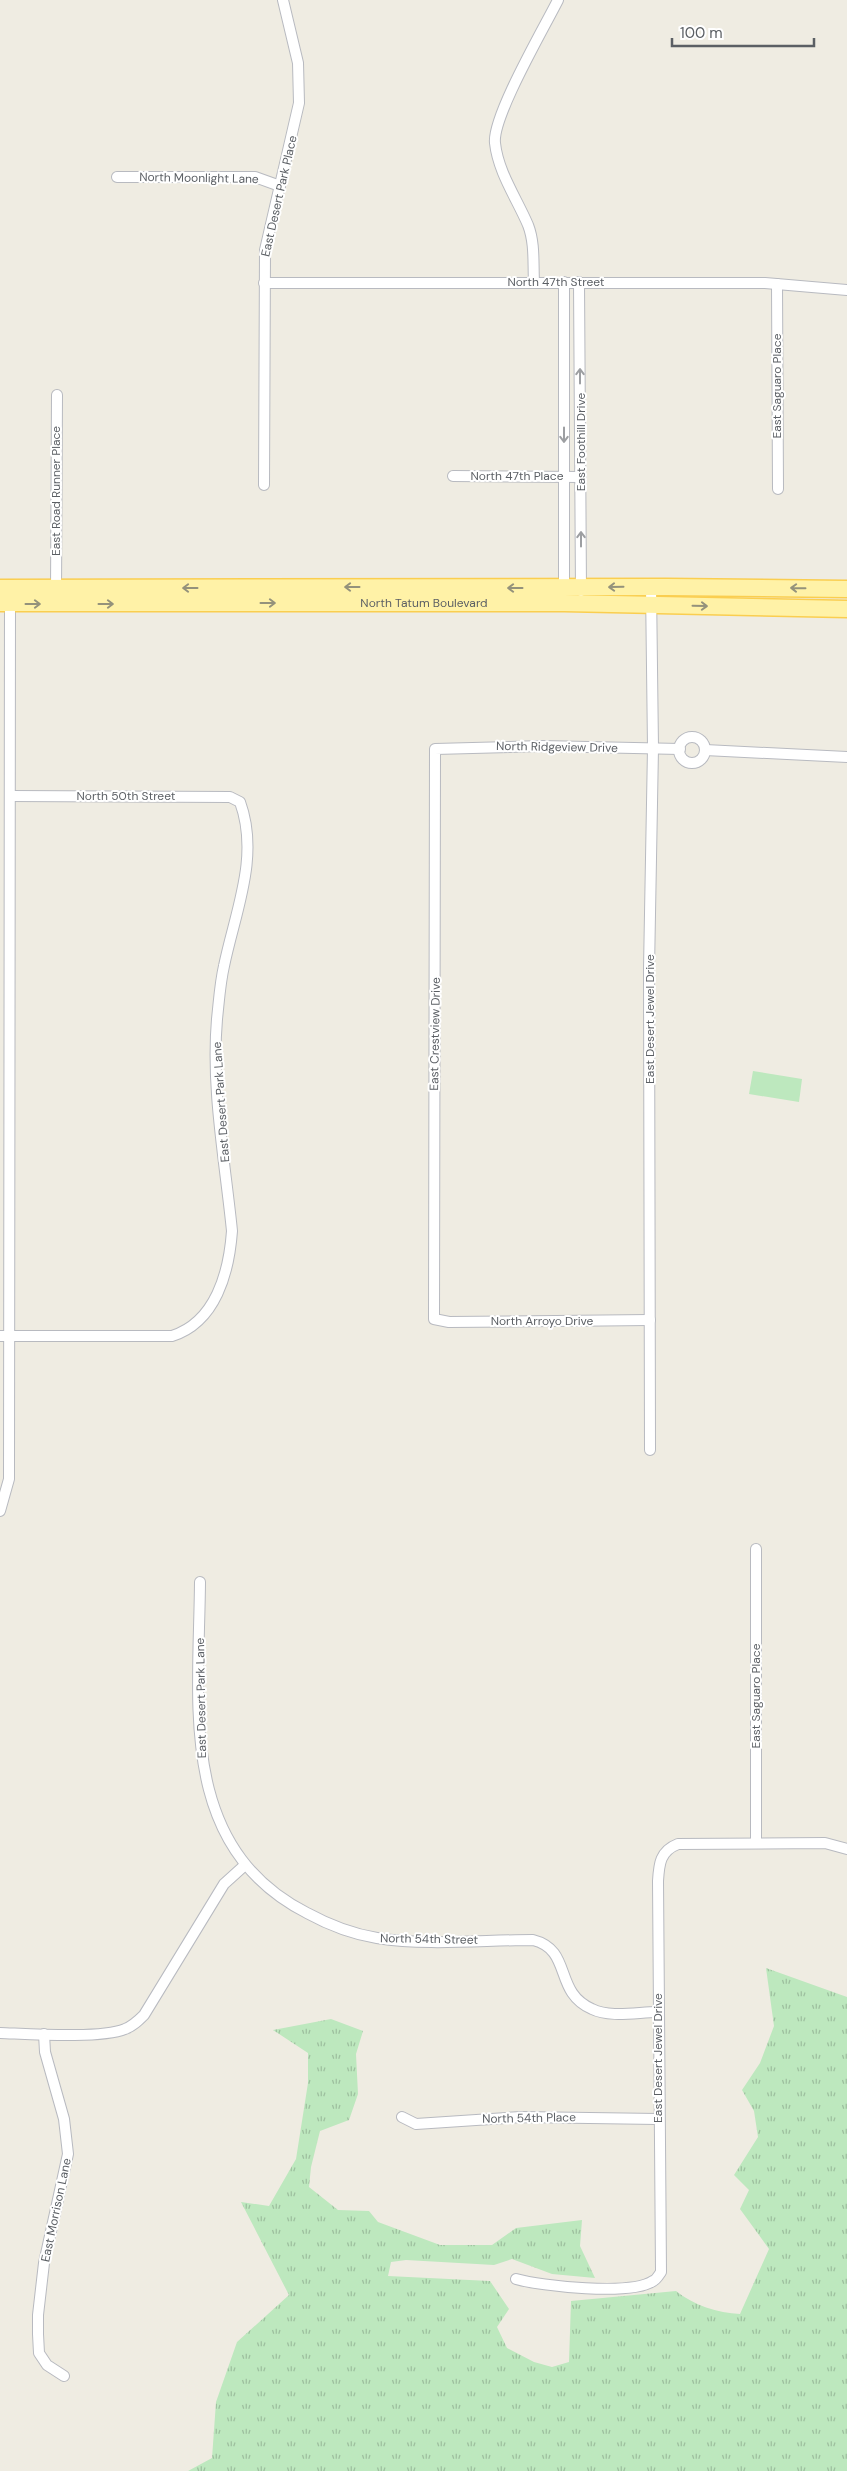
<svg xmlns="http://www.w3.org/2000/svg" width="847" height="2471" viewBox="0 0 847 2471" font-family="'DM Sans',sans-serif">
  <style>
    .grass { fill: url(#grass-tufts) }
    .pitch { fill: #bde8be }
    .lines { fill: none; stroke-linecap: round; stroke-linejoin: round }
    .minor-casing { stroke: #b8bac0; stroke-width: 12 }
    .primary-casing { stroke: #face50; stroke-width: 19 }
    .minor { stroke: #fff; stroke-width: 10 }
    .primary { stroke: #fff2a7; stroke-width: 16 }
    .oneway { stroke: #9d9fa2 }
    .oneway2 { stroke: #94927b }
    .labels { text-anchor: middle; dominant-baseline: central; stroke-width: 4; stroke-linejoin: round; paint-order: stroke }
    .street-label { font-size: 12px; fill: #5b5f64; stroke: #fff }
  </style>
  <defs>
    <pattern id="grass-tufts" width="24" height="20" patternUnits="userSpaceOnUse" patternTransform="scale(1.25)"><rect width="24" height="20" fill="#bde8be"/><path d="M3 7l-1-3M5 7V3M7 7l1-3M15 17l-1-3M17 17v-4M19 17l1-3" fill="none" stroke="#9dbf9e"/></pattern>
  </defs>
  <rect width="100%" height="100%" fill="#efece2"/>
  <!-- grass -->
  <path class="grass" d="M766,1968l81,29v474h-659l24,-13 4,-56 21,-60 52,-47 -48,-93 28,4 27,-47 12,-76v-30l-35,-23 58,-11 32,12 -7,23 2,40 -9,26 -29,11 -9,36 -2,20 29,23 31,1 9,11 62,23h52l24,-17 66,-8 -2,26 15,32 -43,-4 -40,-15 -18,6 -88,-5 -15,2 -3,14 102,5 19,28 -12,18 10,21 27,14 18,5 17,-5 2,-61 105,-10c17,14 42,22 64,23l29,-65 -29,-40 9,-19 -15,-15 24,-38 -4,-26 -12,-21 18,-27 14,-37z"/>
  <!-- pitch -->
  <polygon class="pitch" points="753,1071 802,1079 799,1102 749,1094"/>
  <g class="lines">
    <defs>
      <g id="minor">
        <polyline points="117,177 255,177 280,186"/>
        <path d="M534,282c-1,-19 1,-39 -6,-57 -11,-26 -30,-53 -33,-82 -3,-26 49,-115 63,-143"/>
        <polyline points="564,282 564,591"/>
        <polyline points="579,282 581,591"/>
        <polyline points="264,283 765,283 847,290"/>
        <polyline points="777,284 778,489"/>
        <polyline points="453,476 581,477"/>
        <polyline points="264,485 265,250 299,103 298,63 283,0"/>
        <polyline points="56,594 57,395"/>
        <circle cx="692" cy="750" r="13"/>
        <polyline points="705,750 847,757"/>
        <polyline points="650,1320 449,1322 434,1319 435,749 542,746 680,749"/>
        <path d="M0,1336h172c44,-14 57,-64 60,-105 -7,-70 -21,-142 -15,-212 2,-18 3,-36 7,-53 11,-54 36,-109 16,-164l-10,-5 -220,-1"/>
        <polyline points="650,1450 649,969 653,748 651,587"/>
        <polyline points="0,1511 9,1479 10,599"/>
        <path d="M200,1582c-1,122 -23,265 107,331 22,12 45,21 70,25 51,8 105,2 156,2 40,10 20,52 59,69 18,9 46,3 65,3"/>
        <polyline points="756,1843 756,1549"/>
        <path d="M0,2033c29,1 101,6 125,-4 8,-3 13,-8 19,-14l80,-131 21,-19"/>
        <polyline points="44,2034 45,2052 64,2119 68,2154 44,2263 38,2315 38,2334 39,2353 47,2365 64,2376"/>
        <polyline points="402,2117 416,2124 521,2117 658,2119"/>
        <path d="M516,2279c25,7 115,17 137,2 3,-1 6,-6 8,-9l-3,-391c1,-17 2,-30 20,-37l147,-1 22,6"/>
      </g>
      <g id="primary">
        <polyline points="0,588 666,587 847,589"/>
        <path id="s1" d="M0,603h564l283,6"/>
      </g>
    </defs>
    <!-- minor casing -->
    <use href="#minor" class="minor-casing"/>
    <!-- primary casing -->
    <use href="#primary" class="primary-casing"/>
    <!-- minor -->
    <use href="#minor" class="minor"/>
    <!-- primary -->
    <use href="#primary" class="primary"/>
  </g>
  <!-- one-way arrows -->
  <defs><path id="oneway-shaft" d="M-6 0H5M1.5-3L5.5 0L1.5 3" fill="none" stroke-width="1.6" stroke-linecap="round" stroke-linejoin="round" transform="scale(1.25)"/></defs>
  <g class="oneway">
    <use href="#oneway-shaft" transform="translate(580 376) rotate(-90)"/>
    <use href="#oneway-shaft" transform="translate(564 435) rotate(90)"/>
    <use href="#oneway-shaft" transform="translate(581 539) rotate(-90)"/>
  </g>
  <g class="oneway2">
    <use href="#oneway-shaft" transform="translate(352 587) rotate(-180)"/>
    <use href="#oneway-shaft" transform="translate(616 587) rotate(179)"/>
    <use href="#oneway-shaft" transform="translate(190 588) rotate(180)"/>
    <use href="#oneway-shaft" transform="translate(515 588) rotate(-180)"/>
    <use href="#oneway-shaft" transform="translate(798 588) rotate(-179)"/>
    <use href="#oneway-shaft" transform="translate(268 603)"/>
    <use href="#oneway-shaft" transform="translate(33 604)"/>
    <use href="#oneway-shaft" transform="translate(106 604)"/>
    <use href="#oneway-shaft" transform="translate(700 606) rotate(1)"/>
  </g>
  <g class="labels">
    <!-- street labels -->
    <g class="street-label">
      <text transform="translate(199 178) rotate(1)">North Moonlight Lane</text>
      <text transform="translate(279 196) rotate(-77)">East Desert Park Place</text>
      <text x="556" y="282">North 47th Street</text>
      <text transform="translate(777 386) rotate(-90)">East Saguaro Place</text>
      <text transform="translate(581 442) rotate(-90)">East Foothill Drive</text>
      <text x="517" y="476">North 47th Place</text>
      <text transform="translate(56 491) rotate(-90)">East Road Runner Place</text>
      <text stroke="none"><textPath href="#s1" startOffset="424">North Tatum Boulevard</textPath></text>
      <text transform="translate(557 747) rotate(1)">North Ridgeview Drive</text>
      <text x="126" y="796">North 50th Street</text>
      <text transform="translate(650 1019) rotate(-90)">East Desert Jewel Drive</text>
      <text transform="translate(435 1034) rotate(-89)">East Crestview Drive</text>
      <text transform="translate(221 1102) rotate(-94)">East Desert Park Lane</text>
      <text x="542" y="1321">North Arroyo Drive</text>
      <text transform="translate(756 1696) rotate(-90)">East Saguaro Place</text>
      <text transform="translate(201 1698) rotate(-91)">East Desert Park Lane</text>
      <text transform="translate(429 1939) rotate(1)">North 54th Street</text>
      <text transform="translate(658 2058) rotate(-90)">East Desert Jewel Drive</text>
      <text transform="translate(529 2118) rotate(-1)">North 54th Place</text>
      <text transform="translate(56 2210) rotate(-78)">East Morrison Lane</text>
    </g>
  </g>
  <!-- scale -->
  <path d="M672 38v8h142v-8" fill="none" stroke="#5b5f64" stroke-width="2.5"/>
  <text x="680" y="38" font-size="15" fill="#5b5f64" stroke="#ffffff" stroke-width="4" paint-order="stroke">100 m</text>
</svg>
